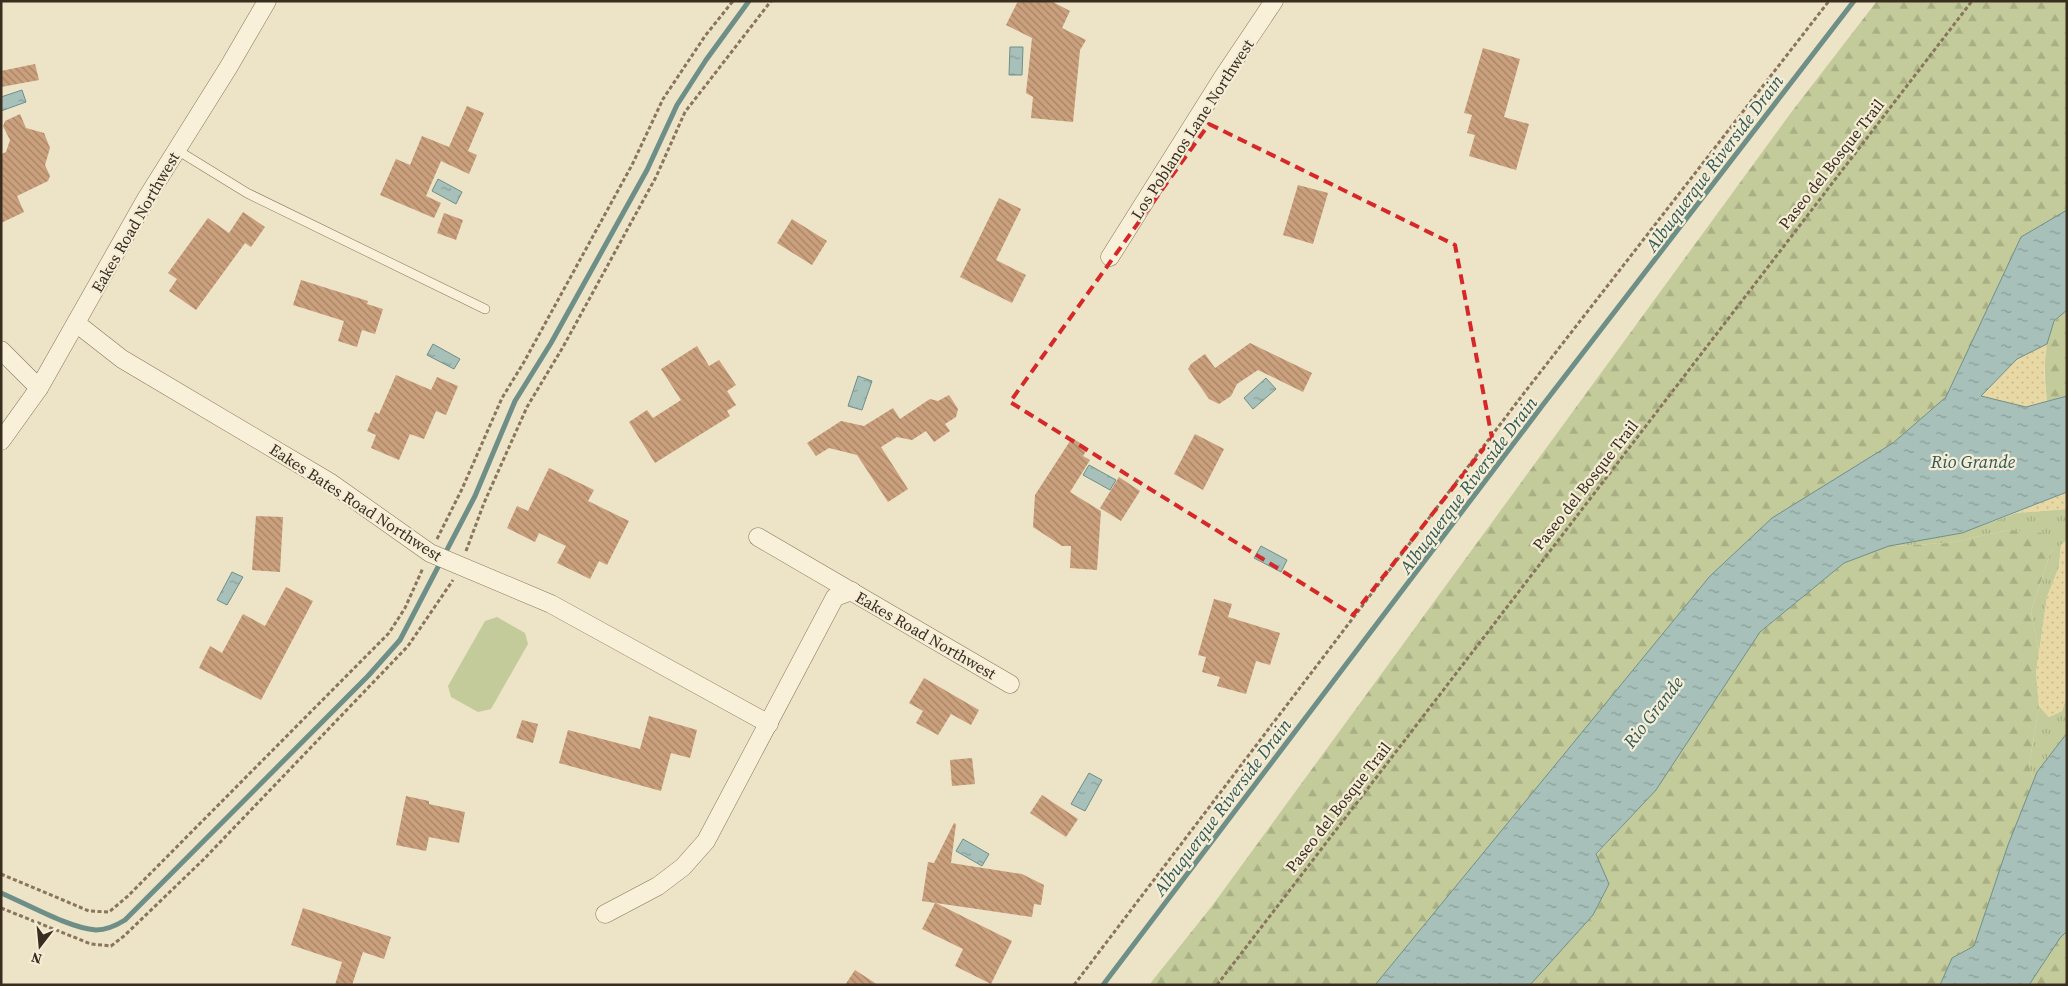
<svg xmlns="http://www.w3.org/2000/svg" width="2068" height="986" viewBox="0 0 2068 986" font-family="'Source Serif 4',serif">
  <style>
    .grass { fill: url(#grass-tufts) }
    .forest { fill: url(#forest-firs) }
    .sand { fill: url(#sand-dots) }
    .garden { fill: #c4cb9a }
    .water { fill: url(#water-ripples); stroke: #6e8f88 }
    .lines { fill: none; stroke-linecap: round; stroke-linejoin: round }
    .stream { stroke: #6e8f88; stroke-width: 5 }
    .building { fill: url(#building-back-hatch) }
    .service-casing { stroke: #88755c; stroke-width: 10 }
    .minor-casing { stroke: #88755c; stroke-width: 19 }
    .path { stroke: #88755c; stroke-width: 3; stroke-dasharray: 4 2.5; stroke-linecap: butt }
    .service { stroke: #f8f0d9; stroke-width: 9 }
    .minor { stroke: #f8f0d9; stroke-width: 18 }
    .marked { fill: none; stroke: #d62828; stroke-width: 4; stroke-dasharray: 10 6; stroke-linejoin: round }
    .labels { text-anchor: middle; dominant-baseline: central; stroke-width: 4.5; stroke-linejoin: round; paint-order: stroke }
    .street-label { font-size: 16px; fill: #392d20; stroke: #f5edd6 }
    .water-label { font-size: 18px; font-style: italic; fill: #2f5857; stroke: #f5edd6 }
  </style>
  <defs>
    <pattern id="grass-tufts" width="24" height="20" patternUnits="userSpaceOnUse" patternTransform="scale(1.25)"><rect width="24" height="20" fill="#c4cb9a"/><path d="M3 7l-1-3M5 7V3M7 7l1-3M15 17l-1-3M17 17v-4M19 17l1-3" fill="none" stroke="#a9af84"/></pattern>
    <pattern id="forest-firs" width="22" height="20" patternUnits="userSpaceOnUse" patternTransform="scale(1.25)"><rect width="22" height="20" fill="#c4cb9a"/><path d="M5 1l3.5 6h-7zM16 11l3.5 6h-7z" fill="#a9af84"/></pattern>
    <pattern id="sand-dots" width="8" height="8" patternUnits="userSpaceOnUse" patternTransform="scale(1.25)"><rect width="8" height="8" fill="#e8d9a4"/><path d="M2 2h.1M6 6h.1" fill="none" stroke="#c8bb8d" stroke-width="1.8" stroke-linecap="round"/></pattern>
    <pattern id="water-ripples" width="26" height="14" patternUnits="userSpaceOnUse" patternTransform="scale(1.25)"><rect width="26" height="14" fill="#a7c1ba"/><path d="M2 4q2-2 4 0t4 0M15 11q2-2 4 0t4 0" fill="none" stroke="#899d97"/></pattern>
    <pattern id="building-back-hatch" width="6" height="6" patternUnits="userSpaceOnUse" patternTransform="scale(1.25)"><rect width="6" height="6" fill="#caa07d"/><path d="M-1 5l2 2M0 0l6 6M5-1l2 2" fill="none" stroke="#a58366"/></pattern>
  </defs>
  <rect width="100%" height="100%" fill="#ede3c6"/>
  <!-- grass -->
  <g class="grass">
    <polygon points="2067,509 2067,540 2061,545 2059,567 2047,597 2039,654 2031,611 2052,548 2008,530 1949,543 1889,546 1962,533 2016,513"/>
    <polygon points="2067,695 2067,733 2037,772 2034,781 2029,766 2039,706 2049,717 2062,711"/>
  </g>
  <!-- forest -->
  <g class="forest">
    <polygon points="1877,1 2067,1 2067,210 2021,237 1946,397 1893,443 1772,518 1710,576 1375,985 1149,985 1212,906 1790,114"/>
    <path d="M2067,310v86l-20,5c-2,-21 -6,-62 8,-80 3,-4 8,-7 12,-11z"/>
    <polygon points="2008,530 2042,533 2052,548 2031,611 2039,654 2036,672 2039,706 2029,766 2034,781 2008,845 1974,946 1952,958 1940,985 1530,985 1593,915 1609,885 1596,855 1656,790 1760,632 1844,563 1889,546 1949,543"/>
    <polygon points="2067,931 2067,985 2029,985 2060,937"/>
  </g>
  <!-- sand -->
  <g class="sand">
    <polygon points="2047,344 2044,373 2047,401 2026,407 1981,396 2017,359"/>
    <polygon points="2067,492 2067,509 2016,513"/>
    <polygon points="2067,540 2067,695 2062,711 2049,717 2039,706 2036,672 2047,597 2059,567 2061,545"/>
  </g>
  <!-- garden -->
  <polygon class="garden" points="497,617 525,633 528,644 491,709 478,712 451,697 448,686 485,621"/>
  <!-- water -->
  <g class="water">
    <polygon points="1010,47 1023,47 1022,75 1009,75"/>
    <polygon points="22,90 26,102 1,111 1,97"/>
    <polygon points="438,179 462,192 456,204 432,191"/>
    <polygon points="2067,210 2067,310 2054,321 2047,344 2017,359 1981,396 2026,407 2067,396 2067,492 1962,533 1889,546 1844,563 1760,632 1656,790 1596,854 1609,884 1593,915 1530,985 1375,985 1710,576 1772,518 1893,443 1946,397 2021,237"/>
    <polygon points="433,344 460,359 454,369 427,355"/>
    <polygon points="858,376 872,381 862,410 848,406"/>
    <polygon points="1266,378 1276,389 1253,409 1244,398"/>
    <polygon points="1089,465 1116,480 1110,490 1083,475"/>
    <polygon points="1261,546 1287,560 1281,572 1254,558"/>
    <polygon points="232,572 243,577 227,605 217,600"/>
    <polygon points="2067,733 2067,931 2060,938 2029,985 1940,985 1952,958 1974,946 2008,845 2037,772"/>
    <polygon points="1089,773 1102,780 1085,811 1071,804"/>
    <polygon points="963,839 989,854 982,866 956,851"/>
  </g>
  <g class="lines">
    <!-- stream -->
    <g class="stream">
      <path d="M1,893c26,11 68,35 95,37 11,0 21,-5 29,-10l243,-244 32,-36 75,-144 40,-95 36,-58 96,-173 30,-65 29,-45 43,-59"/>
      <polyline points="1103,985 1542,406 1854,1"/>
    </g>
  </g>
  <!-- building -->
  <g class="building">
    <polygon points="1018,1 1051,1 1070,11 1062,28 1086,40 1080,50 1073,122 1031,118 1033,97 1026,93 1032,38 1006,25"/>
    <polygon points="1483,48 1520,59 1504,117 1529,124 1516,170 1469,156 1475,135 1467,133 1472,115 1464,113"/>
    <polygon points="35,64 39,80 1,87 1,71"/>
    <polygon points="467,106 484,113 468,151 477,155 469,174 441,161 426,196 441,203 434,218 380,195 396,159 410,165 422,136 449,147"/>
    <polygon points="20,114 26,128 44,133 50,148 45,165 50,176 48,181 17,196 24,212 1,223 1,154 6,152 10,140 3,126 5,121"/>
    <polygon points="1298,185 1328,193 1313,244 1283,235"/>
    <polygon points="999,198 1021,209 996,260 1026,275 1012,303 960,277"/>
    <polygon points="243,212 265,227 251,247 245,243 196,310 169,291 177,279 168,273 208,218 229,233"/>
    <polygon points="444,213 463,220 456,240 437,233"/>
    <polygon points="792,219 827,241 812,265 777,243"/>
    <polygon points="301,280 368,301 367,304 383,309 375,334 362,330 357,347 338,341 344,321 293,305"/>
    <polygon points="1250,343 1312,373 1303,392 1258,370 1237,384 1231,396 1219,404 1209,399 1188,369 1191,364 1205,354 1215,368"/>
    <polygon points="697,346 709,366 719,360 736,385 727,391 736,405 727,411 730,416 655,463 629,422 647,410 653,418 681,400 661,369"/>
    <polygon points="396,375 431,390 437,377 458,386 446,415 436,411 424,439 410,434 399,460 371,448 376,435 367,431 375,412 379,414"/>
    <polygon points="949,395 958,409 956,417 945,424 950,431 934,442 926,431 912,440 897,437 881,447 908,489 888,502 857,455 829,448 816,456 807,443 841,421 864,426 893,408 900,419 930,399 938,401"/>
    <polygon points="1195,434 1224,449 1203,490 1174,474"/>
    <polygon points="1072,438 1088,448 1083,456 1090,460 1070,492 1101,511 1097,570 1070,568 1071,546 1062,546 1033,527 1035,495"/>
    <polygon points="549,468 594,490 588,501 629,521 607,565 599,561 590,579 557,563 566,546 539,533 535,542 507,528 517,506 528,511"/>
    <polygon points="1119,477 1140,491 1121,521 1100,508"/>
    <polygon points="256,516 283,517 280,572 252,570"/>
    <polygon points="286,587 313,601 261,700 199,668 210,646 222,653 243,614 265,626"/>
    <polygon points="1214,599 1232,604 1228,617 1280,633 1270,665 1256,661 1246,694 1217,686 1220,677 1202,672 1206,657 1198,655"/>
    <polygon points="924,678 979,710 971,725 951,714 938,735 916,723 923,711 909,703"/>
    <polygon points="649,716 697,730 690,758 671,753 661,791 559,763 568,730 640,749"/>
    <polygon points="522,720 538,724 533,743 516,738"/>
    <polygon points="972,758 975,784 952,786 950,760"/>
    <polygon points="1042,795 1078,819 1066,837 1030,813"/>
    <polygon points="406,796 429,801 429,804 465,812 459,843 429,837 426,851 396,845"/>
    <polygon points="954,823 956,824 951,863 1022,874 1044,885 1041,905 1034,904 1032,917 936,903 1012,941 991,984 955,966 963,949 922,929 935,903 922,901 928,862 934,863"/>
    <polygon points="303,908 391,937 384,959 363,952 352,985 335,985 342,962 291,945"/>
    <polygon points="855,970 878,985 845,985"/>
  </g>
  <g class="lines">
    <defs>
      <polyline id="service" points="177,150 247,193 485,309"/>
      <g id="minor">
        <polyline points="1110,257 1223,77 1274,1"/>
        <polyline points="76,323 122,359 331,483 430,553 551,604 769,724"/>
        <polyline points="1,350 39,388"/>
        <polyline points="1,441 39,388 146,199 228,68 267,1"/>
        <polyline points="758,537 1010,684"/>
        <polyline points="605,914 658,886 683,867 706,841 835,597 852,591"/>
      </g>
    </defs>
    <!-- service casing -->
    <use href="#service" class="service-casing"/>
    <!-- minor casing -->
    <use href="#minor" class="minor-casing"/>
    <!-- path -->
    <g class="path">
      <polyline points="437,539 462,489 502,398 524,362 632,165 663,99 705,36 733,1"/>
      <polyline points="466,551 484,503 527,407 563,347 656,177 685,112 771,1"/>
      <polyline points="1,874 89,911 109,912 128,896 389,633 405,608 423,568"/>
      <polyline points="1,908 91,944 111,946 124,936 204,859 408,646 453,580"/>
      <polyline points="1074,985 1521,397 1829,1"/>
      <polyline points="1217,985 1972,1"/>
    </g>
    <!-- service -->
    <use href="#service" class="service"/>
    <!-- minor -->
    <use href="#minor" class="minor"/>
  </g>
  <!-- marked area -->
  <path class="marked" d="M1209,124l246,121 37,193 -139,177 -343,-213z"/>
  <g class="labels">
    <!-- street labels -->
    <g class="street-label">
      <text transform="translate(1192 129) rotate(-57)">Los Poblanos Lane Northwest</text>
      <text transform="translate(1831 164) rotate(-52)">Paseo del Bosque Trail</text>
      <text transform="translate(135 222) rotate(-60)">Eakes Road Northwest</text>
      <text transform="translate(1585 485) rotate(-52)">Paseo del Bosque Trail</text>
      <text transform="translate(356 502) rotate(33)">Eakes Bates Road Northwest</text>
      <text transform="translate(926 635) rotate(30)">Eakes Road Northwest</text>
      <text transform="translate(1338 807) rotate(-52)">Paseo del Bosque Trail</text>
    </g>
    <!-- water labels -->
    <g class="water-label">
      <text transform="translate(1714 163) rotate(-53)">Albuquerque Riverside Drain</text>
      <text x="1973" y="461">Rio Grande</text>
      <text transform="translate(1468 485) rotate(-53)">Albuquerque Riverside Drain</text>
      <text transform="translate(1653 712) rotate(-52)">Rio Grande</text>
      <text transform="translate(1222 807) rotate(-53)">Albuquerque Riverside Drain</text>
    </g>
  </g>
  <!-- border -->
  <rect width="2068" height="986" fill="none" stroke="#392d20" stroke-width="5"/>
  <!-- north arrow -->
  <g transform="translate(40 946) rotate(196)" stroke="#f5edd6" stroke-width="4" paint-order="stroke">
  <path d="M0-4L9 19L0 12L-9 19Z" fill="#392d20"/>
  <text y="-8" font-size="14" font-weight="bold" text-anchor="middle" fill="#392d20">N</text>
  </g>
</svg>
